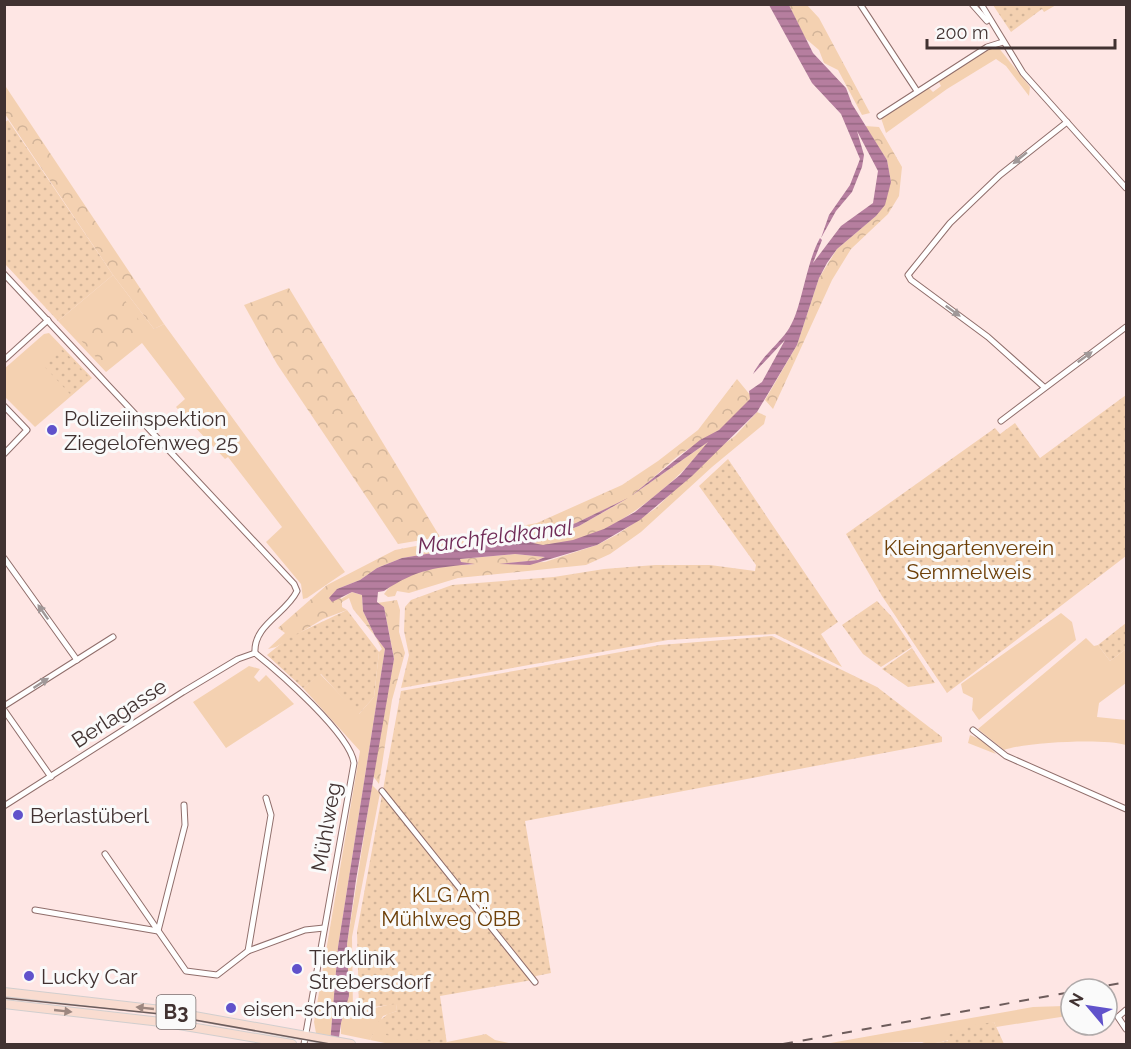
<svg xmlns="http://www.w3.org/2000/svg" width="1131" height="1049" viewBox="0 0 1131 1049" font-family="Raleway,sans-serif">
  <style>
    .grass { fill: #f4d1b1 }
    .forest { fill: url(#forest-crowns) }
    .park { fill: url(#park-dots) }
    .water { fill: url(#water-rules) }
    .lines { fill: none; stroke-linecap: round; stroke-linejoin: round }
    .minor-casing { stroke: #906e6b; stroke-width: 7 }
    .primary-casing { stroke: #d1cece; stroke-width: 10 }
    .minor { stroke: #fff; stroke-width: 5 }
    .primary { stroke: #f9dcd0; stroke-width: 8 }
    .tram { stroke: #6d5c5b; stroke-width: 1.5 }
    .rail { stroke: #6d5c5b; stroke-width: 2; stroke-dasharray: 10 10; stroke-linecap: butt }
    .oneway { fill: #a09898 }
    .oneway2 { fill: #9d8780 }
    .poi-dot { fill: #6052cb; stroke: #fafafa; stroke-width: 2 }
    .labels { text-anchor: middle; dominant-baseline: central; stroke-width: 6; stroke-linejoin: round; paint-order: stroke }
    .shield { fill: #fafafa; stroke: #786e6d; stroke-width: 1.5 }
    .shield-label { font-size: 20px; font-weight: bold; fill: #413231 }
    .poi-label { font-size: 21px; fill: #413231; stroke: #fafafa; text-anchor: start }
    .park-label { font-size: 21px; fill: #6e4009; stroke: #fafafa }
    .street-label { font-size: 21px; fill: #413231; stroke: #fafafa }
    .water-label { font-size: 22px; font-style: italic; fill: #702b57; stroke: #fafafa }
  </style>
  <defs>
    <pattern id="forest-crowns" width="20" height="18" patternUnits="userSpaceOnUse" patternTransform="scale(1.5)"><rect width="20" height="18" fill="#f4d1b1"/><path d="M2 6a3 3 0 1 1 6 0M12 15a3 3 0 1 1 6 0" fill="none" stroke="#d2b499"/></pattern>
    <pattern id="park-dots" width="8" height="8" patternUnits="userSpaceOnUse" patternTransform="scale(1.5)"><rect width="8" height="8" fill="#f4d1b1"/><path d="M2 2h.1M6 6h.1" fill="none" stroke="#d2b499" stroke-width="1.8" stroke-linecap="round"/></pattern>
    <pattern id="water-rules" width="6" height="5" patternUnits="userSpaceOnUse" patternTransform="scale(1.5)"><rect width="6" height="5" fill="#b67e9f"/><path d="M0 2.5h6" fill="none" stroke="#966882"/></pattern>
  </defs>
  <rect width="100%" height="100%" fill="#fee6e4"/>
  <!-- grass -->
  <g class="grass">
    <polygon points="998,47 1030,87 1029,96 1006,66 996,59 947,89 886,133 881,118 928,87 933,92 941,86 938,80 984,50"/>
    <polygon points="113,275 154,329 164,324 345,572 307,598 303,599 301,584 266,542 282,527 228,457 225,459 176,407 185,399 142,343 106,372 58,321"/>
    <polygon points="49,333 92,378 35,427 5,397 4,369 44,334"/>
    <polygon points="1061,613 1072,622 1076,640 979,720 972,710 973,698 963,693 961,684"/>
    <polygon points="375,636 385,649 338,947 330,1044 318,1044 314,1022 360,751 303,688 320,674 359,714 374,697 379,652 382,649"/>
    <path d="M1086,638l8,8 4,-1 12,16 16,-12v34l-27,20 -2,14 29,3v25c-21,-7 -101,-3 -122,5l-26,-21z"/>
    <polygon points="249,666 260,669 254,677 259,682 266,675 294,704 226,748 193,702"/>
    <polygon points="970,735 984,741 996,754 968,743"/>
    <polygon points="372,785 380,793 352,937 353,1013 396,1003 397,1011 383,1016 370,1040 341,1034 341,1023 349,996 347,944"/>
    <path d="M1064,1006l3,10 -71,11 -2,-5c-16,7 -58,27 -72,20l-97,2 208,-37z"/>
  </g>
  <!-- forest -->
  <g class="forest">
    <polygon points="789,5 807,5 819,18 870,113 862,115 838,70 824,63 819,50 805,38"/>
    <polygon points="4,84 164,324 154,329 113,275 5,114"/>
    <polygon points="865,126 879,127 902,167 899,196 888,214 851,249 832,280 773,409 765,400 797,345 819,278 837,249 876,216 891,182 887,160"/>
    <polygon points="289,288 440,537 398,544 277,364 244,305"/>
    <polygon points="124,299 146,330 103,365 78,337"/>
    <path d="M737,379l14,17c-7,26 -58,47 -78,64 -14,12 -27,25 -42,36l77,-54c-3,7 -9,11 -14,17 -35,39 -107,96 -162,85l47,-18 46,-26 -49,23 -41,13 -133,22 -25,10 -17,12 -23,9 4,10 11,-7 10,3 1,16 12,25 -22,-27 -4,-11 -7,4v5l5,3 -24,9 -47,28 -8,2 17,-16 -7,-5 49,-43 68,-35 142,-27 85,-38 36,-24 40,-31z"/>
    <path d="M757,412l9,4 -2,8 -52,43 -71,65 -31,22 -24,11 -128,13 -49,15 -12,-2 -2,5 -7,1 -4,-3c18,-26 61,-30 90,-29l-13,-3 -1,-3 55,-5 30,3 -7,3 -38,4 45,-2 52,-17 21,-11 38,-26 61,-59 18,-13z"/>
    <polygon points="397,600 400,610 399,632 405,653 392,700 379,784 373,776 394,658 384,607 377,603"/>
    <polygon points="388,1014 428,1041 446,1044 390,1044 370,1040 379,1021"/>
    <polygon points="486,1034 495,1040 514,1044 447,1044 447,1042"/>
  </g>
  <!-- park -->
  <g class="park">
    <polygon points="993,5 1056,5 1044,12 1042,9 1011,32"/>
    <polygon points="8,120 113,275 58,321 5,264 4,123"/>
    <polygon points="60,347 90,378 70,394 42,364"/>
    <polygon points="1126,395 1126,556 947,693 882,596 846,534 995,428 1000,434 1015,423 1040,458"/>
    <polygon points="728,459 838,622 821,634 842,667 775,634 668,640 401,688 409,655 404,631 405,607 411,600 452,585 554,577 604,569 655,565 710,565 755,571 756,565 699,486"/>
    <polygon points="877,601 892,617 912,647 881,667 863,654 842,625"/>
    <polygon points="347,610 379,652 374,697 358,715 321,674 303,688 267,655 288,638"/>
    <polygon points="1126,623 1126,649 1110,661 1098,645"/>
    <polygon points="772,636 877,687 942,737 942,742 525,821 551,973 536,976 532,980 440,996 447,1044 386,1035 383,1019 388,1014 397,1011 396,1004 359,1009 357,932 401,691 660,645"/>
    <polygon points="912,648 935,683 908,687 882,669"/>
    <polygon points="994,1022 1004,1044 929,1044 948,1041 948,1035 974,1025"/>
  </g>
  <!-- water -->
  <path class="water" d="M769,5h20l24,48 33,35 6,16 35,56 4,22 -6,23 -9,11 -39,33 -10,14 -8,15 -22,67 -40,67 -65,64 -52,44 -43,25 -67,20 -31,-1 39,-4 7,-3 -30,-3 -55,5 1,3 14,2c-38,3 -58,5 -91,27l-6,1 -1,10 7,5 10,52 -38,221 -9,64 2,52 -8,27 -3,21h-8l8,-97 47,-298 -10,-13 -12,-25 -1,-16 -10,-3 -20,10 -3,-4 8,-9 23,-9 17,-12 25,-10 133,-22 41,-13 52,-25 -49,28 -46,17 10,2 30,-5 31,-11 31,-17 45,-37 28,-33 -77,54 69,-56 19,-10 31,-31 -1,-8 13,-9 23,-42 -32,34c9,-18 24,-28 35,-44 14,-20 17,-65 32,-92l2,2 -9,23 28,-37 32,-23 5,-32 -21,-40 7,24 -2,12 -10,25 -16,19 -15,27 8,-23 21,-30 10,-26 -19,-45 -29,-31z"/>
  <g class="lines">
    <defs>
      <g id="minor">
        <polyline points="860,4 917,91"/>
        <polyline points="972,4 987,21"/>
        <polyline points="981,4 1023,73 1126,188"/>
        <polyline points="880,116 987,47 1003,42"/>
        <path d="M4,274l290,310 3,7c-11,23 -44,34 -42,62"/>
        <polyline points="4,360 48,320"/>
        <polyline points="1044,387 988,337 911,280 908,275 950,223 1000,175 1067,122"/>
        <polyline points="4,406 27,430 4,454"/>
        <polyline points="1001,421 1126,327"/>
        <polyline points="4,558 77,660"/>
        <path d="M255,653c24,19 95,81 99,110l-50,281"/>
        <polyline points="4,706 113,637"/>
        <polyline points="4,710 51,777"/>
        <polyline points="973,730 1006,756 1126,809"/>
        <polyline points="382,791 535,982"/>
        <polyline points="4,806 183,692 238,659 255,653"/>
        <polyline points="105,854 186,971 217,975 248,951 305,930 324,928"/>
        <polyline points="35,910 158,931 185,825 184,805"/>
        <polyline points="248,951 271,815 266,798"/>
        <polyline points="1126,1010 1118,1017 1126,1029"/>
      </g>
      <g id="primary">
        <polyline points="4,992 161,1010 351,1044"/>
        <polyline points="4,1004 161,1022 292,1044"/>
      </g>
    </defs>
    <!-- minor casing -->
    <use href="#minor" class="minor-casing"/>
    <!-- primary casing -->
    <use href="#primary" class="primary-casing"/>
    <!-- minor -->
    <use href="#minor" class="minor"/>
    <!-- primary -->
    <use href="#primary" class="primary"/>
    <!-- tram -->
    <polyline class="tram" points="4,998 161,1014 330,1044"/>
    <!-- rail -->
    <g class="rail">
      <polyline points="1089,989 1126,982"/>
      <polyline points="783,1044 1071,992"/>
    </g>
  </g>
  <!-- one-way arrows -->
  <defs><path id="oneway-solid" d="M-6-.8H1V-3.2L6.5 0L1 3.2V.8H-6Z" transform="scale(1.5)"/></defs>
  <g class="oneway">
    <use href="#oneway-solid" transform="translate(1020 158) rotate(141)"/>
    <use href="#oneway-solid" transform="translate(953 311) rotate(36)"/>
    <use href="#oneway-solid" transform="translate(1085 357) rotate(-36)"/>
    <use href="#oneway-solid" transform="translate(43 612) rotate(-125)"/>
    <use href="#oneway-solid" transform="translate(41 683) rotate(-33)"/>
  </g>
  <g class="oneway2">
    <use href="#oneway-solid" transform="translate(145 1008) rotate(-174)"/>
    <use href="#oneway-solid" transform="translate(63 1011) rotate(6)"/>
  </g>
  <!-- markers -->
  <g class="poi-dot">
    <circle cx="52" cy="430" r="6"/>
    <circle cx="18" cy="815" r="6"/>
    <circle cx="297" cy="969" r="6"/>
    <circle cx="29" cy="976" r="6"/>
    <circle cx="231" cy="1008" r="6"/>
  </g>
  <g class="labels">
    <!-- shield labels -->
    <rect class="shield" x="156.5" y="995" width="39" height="34" rx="4.5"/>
    <g class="shield-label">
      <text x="176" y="1012">B3</text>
    </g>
    <!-- poi labels -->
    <g class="poi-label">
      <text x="64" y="418">Polizeiinspektion<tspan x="64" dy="24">Ziegelofenweg 25</tspan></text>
      <text x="30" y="815">Berlastüberl</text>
      <text x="309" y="957">Tierklinik<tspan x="309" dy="24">Strebersdorf</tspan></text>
      <text x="41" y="976">Lucky Car</text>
      <text x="243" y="1008">eisen-schmid</text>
    </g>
    <!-- park labels -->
    <g class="park-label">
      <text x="969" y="547">Kleingartenverein<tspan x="969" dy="24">Semmelweis</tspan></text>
      <text x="451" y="894">KLG Am<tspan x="451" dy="24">Mühlweg ÖBB</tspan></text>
    </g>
    <!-- street labels -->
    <g class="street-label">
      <text transform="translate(119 713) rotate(-33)">Berlagasse</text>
      <text transform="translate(326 827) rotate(-80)">Mühlweg</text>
    </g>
    <!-- water labels -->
    <g class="water-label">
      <text transform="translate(495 536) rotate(-7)">Marchfeldkanal</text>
    </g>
  </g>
  <!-- border -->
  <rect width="1131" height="1049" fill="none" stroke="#413231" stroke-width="12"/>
  <!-- north arrow -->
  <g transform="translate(1089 1007) rotate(299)"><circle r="28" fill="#fafafa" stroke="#b0aaaa" stroke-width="1.5"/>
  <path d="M0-4.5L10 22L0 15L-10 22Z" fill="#6052cb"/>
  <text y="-9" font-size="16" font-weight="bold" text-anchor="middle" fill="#413231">N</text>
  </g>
  <!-- scale -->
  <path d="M927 39v9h188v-9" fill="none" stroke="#413231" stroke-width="3"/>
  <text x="936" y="39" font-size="18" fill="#413231" stroke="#fafafa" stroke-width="4.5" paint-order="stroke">200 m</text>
</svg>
